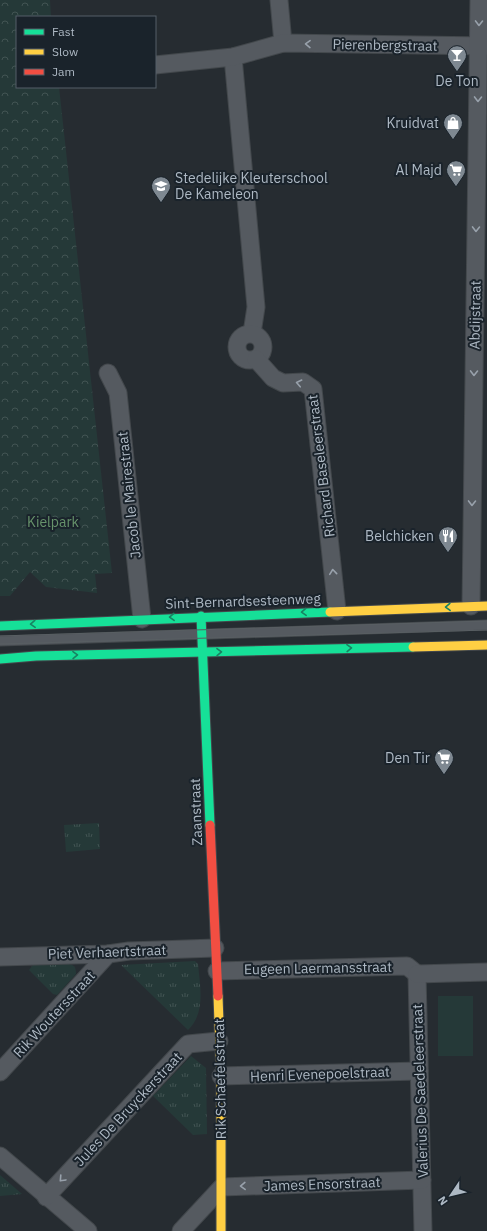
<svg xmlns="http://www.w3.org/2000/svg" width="487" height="1231" viewBox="0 0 487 1231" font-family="'IBM Plex Sans',sans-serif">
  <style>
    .grass { fill: url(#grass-tufts) }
    .forest { fill: url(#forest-crowns) }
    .pitch { fill: #253938 }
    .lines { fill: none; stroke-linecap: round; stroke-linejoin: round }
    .lane-casing { stroke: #43484c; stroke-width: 11 }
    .street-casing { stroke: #43484c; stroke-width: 19 }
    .fast-casing { stroke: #43484c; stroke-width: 11 }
    .slow-casing { stroke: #43484c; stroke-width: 11 }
    .jam-casing { stroke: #43484c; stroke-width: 11 }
    .lane { stroke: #555a60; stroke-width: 9 }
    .street { stroke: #555a60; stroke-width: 17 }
    .fast { stroke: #16e098; stroke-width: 9 }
    .slow { stroke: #ffcf43; stroke-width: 9 }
    .jam { stroke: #f24e42; stroke-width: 9 }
    .tram { stroke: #595f63; stroke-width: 1 }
    .oneway { stroke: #98a1ab }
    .oneway2 { stroke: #188262 }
    .labels { text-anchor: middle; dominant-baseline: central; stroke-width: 4; stroke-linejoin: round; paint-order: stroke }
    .street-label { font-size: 14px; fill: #aeb9c4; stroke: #1a232b }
    .poi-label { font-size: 14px; fill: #aeb9c4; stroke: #1a232b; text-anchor: end }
    .park-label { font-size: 14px; fill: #67936b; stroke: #1a232b }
  </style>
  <defs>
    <pattern id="grass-tufts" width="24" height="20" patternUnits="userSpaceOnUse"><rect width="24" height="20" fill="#253938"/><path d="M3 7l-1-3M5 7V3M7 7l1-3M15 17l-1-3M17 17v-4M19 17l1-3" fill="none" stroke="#425453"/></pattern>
    <pattern id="forest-crowns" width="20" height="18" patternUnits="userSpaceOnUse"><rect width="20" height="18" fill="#253938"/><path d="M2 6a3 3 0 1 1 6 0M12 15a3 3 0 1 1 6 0" fill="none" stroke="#425453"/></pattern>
  </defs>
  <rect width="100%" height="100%" fill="#262c31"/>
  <!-- grass -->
  <g class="grass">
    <polygon points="99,823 100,849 66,852 64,825"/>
    <path d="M195,961l3,3c2,22 8,49 -10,66l-67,-65z"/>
    <path d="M66,964c7,0 10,2 10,10l-19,21 -4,-1 -24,-24 4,-5z"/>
    <polygon points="191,1056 206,1068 207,1134 193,1135 153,1096"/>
    <polygon points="0,1175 22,1194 0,1196"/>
  </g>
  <!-- forest -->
  <polygon class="forest" points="0,0 50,0 51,17 17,17 17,87 59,87 112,573 95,574 97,593 46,587 30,572 10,596 0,596"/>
  <!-- pitch -->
  <rect class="pitch" x="438" y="996" width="35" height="60"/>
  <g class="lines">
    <defs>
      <polyline id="lane" points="0,641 487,625"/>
      <g id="street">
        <polyline points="279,0 283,43"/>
        <polyline points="233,57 256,307 252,333"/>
        <polyline points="155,65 233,57 283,43 487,46"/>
        <circle cx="250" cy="347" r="13"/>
        <polyline points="256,359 273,378 283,383 303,382 313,389 337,611"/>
        <polyline points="108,373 118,393 142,619"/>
        <polyline points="471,606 479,0"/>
        <polyline points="0,957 108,954 129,951 215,948"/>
        <polyline points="217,971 407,966 417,974"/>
        <polyline points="417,974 423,1231"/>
        <polyline points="417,974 487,972"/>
        <polyline points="0,1072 108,954"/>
        <polyline points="221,1076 419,1071"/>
        <polyline points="0,1156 88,1231"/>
        <polyline points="46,1197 188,1044 219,1041"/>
        <polyline points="181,1231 222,1187 422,1180"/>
      </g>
      <g id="fast">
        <polyline points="201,616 210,825"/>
        <polyline points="0,626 330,612"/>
        <polyline points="0,659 36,656 413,647"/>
      </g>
      <g id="slow">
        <polyline points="330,612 487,606"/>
        <polyline points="413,647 487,645"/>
        <polyline points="218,996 221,1076 221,1231"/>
      </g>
      <polyline id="jam" points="210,825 218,996"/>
    </defs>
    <!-- lane casing -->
    <use href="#lane" class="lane-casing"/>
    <!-- street casing -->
    <use href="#street" class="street-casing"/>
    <!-- fast casing -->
    <use href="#fast" class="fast-casing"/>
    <!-- slow casing -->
    <use href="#slow" class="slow-casing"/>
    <!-- jam casing -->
    <use href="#jam" class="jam-casing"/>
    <!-- lane -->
    <use href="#lane" class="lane"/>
    <!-- street -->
    <use href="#street" class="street"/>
    <!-- fast -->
    <use href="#fast" class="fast"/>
    <!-- slow -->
    <use href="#slow" class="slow"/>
    <!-- jam -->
    <use href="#jam" class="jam"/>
    <!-- tram -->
    <g class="tram">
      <polyline points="0,636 487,621"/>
      <polyline points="0,644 487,630"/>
    </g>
  </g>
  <!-- one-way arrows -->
  <defs><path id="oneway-chevron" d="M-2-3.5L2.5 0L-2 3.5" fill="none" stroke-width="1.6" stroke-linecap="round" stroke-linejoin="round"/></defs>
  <g class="oneway">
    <use href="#oneway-chevron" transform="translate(479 23) rotate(91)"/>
    <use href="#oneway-chevron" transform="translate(308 44) rotate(-179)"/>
    <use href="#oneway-chevron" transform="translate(478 99) rotate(91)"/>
    <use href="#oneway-chevron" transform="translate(476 229) rotate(91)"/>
    <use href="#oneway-chevron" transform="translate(474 373) rotate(91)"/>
    <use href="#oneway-chevron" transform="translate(299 383) rotate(-168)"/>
    <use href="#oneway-chevron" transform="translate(472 503) rotate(91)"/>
    <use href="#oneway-chevron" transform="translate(333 572) rotate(-96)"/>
    <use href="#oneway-chevron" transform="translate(62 1179) rotate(133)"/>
    <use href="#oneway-chevron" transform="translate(243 1186) rotate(178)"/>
  </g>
  <g class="oneway2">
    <use href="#oneway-chevron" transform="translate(448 607) rotate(178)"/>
    <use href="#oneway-chevron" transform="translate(304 612) rotate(177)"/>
    <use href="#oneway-chevron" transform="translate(172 617) rotate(178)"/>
    <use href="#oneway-chevron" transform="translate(33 624) rotate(177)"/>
    <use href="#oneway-chevron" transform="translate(349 648) rotate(-2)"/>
    <use href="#oneway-chevron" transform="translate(219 652) rotate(-1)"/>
    <use href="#oneway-chevron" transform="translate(75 655) rotate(-1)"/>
  </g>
  <!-- icons -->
  <defs>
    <symbol id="bar-pin" viewBox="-11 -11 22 30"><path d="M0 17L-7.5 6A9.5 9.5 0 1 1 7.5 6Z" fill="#7e8891" stroke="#1a232b"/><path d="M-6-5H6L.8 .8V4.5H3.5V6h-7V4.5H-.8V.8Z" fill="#fff"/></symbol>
    <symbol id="shop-pin" viewBox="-11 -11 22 30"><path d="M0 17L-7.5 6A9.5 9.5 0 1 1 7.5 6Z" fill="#7e8891" stroke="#1a232b"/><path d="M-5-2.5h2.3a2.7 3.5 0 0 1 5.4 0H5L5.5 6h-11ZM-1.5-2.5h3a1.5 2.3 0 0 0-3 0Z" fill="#fff"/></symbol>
    <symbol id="supermarket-pin" viewBox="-11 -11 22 30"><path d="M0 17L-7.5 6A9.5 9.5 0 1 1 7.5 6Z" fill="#7e8891" stroke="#1a232b"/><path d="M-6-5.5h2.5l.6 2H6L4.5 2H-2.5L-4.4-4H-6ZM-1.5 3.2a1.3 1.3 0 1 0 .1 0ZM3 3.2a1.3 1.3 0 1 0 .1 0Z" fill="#fff"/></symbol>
    <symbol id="school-pin" viewBox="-11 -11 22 30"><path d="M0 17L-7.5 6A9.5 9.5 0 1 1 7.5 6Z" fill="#7e8891" stroke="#1a232b"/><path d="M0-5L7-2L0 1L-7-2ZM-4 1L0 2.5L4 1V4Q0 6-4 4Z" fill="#fff"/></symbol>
    <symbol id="restaurant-pin" viewBox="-11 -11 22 30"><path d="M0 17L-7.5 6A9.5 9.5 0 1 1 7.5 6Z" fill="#7e8891" stroke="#1a232b"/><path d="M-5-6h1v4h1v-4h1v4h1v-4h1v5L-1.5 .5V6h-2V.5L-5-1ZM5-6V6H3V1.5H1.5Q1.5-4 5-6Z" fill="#fff"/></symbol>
  </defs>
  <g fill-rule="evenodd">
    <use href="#bar-pin" x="446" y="44" width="22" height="30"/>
    <use href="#shop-pin" x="442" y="112" width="22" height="30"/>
    <use href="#supermarket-pin" x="445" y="159" width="22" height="30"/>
    <use href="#school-pin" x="150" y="175" width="22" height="30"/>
    <use href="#restaurant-pin" x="437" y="525" width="22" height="30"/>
    <use href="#supermarket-pin" x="433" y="747" width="22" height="30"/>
  </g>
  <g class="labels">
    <!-- street labels -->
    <g class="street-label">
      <text transform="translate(385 45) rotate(1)">Pierenbergstraat</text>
      <text transform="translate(475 315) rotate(-89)">Abdijstraat</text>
      <text transform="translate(321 466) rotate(-97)">Richard Baseleerstraat</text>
      <text transform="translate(129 495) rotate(-96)">Jacob le Mairestraat</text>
      <text transform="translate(243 601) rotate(-2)">Sint-Bernardsesteenweg</text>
      <text transform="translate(196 812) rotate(-92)">Zaanstraat</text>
      <text transform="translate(107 952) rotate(-2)">Piet Verhaertstraat</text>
      <text transform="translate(318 968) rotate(-1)">Eugeen Laermansstraat</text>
      <text transform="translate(54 1014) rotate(-47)">Rik Woutersstraat</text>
      <text transform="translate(320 1074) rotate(-2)">Henri Evenepoelstraat</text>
      <text transform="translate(220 1079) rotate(-91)">Rik Schaefelsstraat</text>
      <text transform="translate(420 1091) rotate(-92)">Valerius De Saedeleerstraat</text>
      <text transform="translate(128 1109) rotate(-47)">Jules De Bruyckerstraat</text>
      <text transform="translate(322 1184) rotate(-2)">James Ensorstraat</text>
    </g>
    <!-- poi labels -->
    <g class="poi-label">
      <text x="457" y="81" text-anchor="middle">De Ton</text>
      <text x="439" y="123">Kruidvat</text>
      <text x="442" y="170">Al Majd</text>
      <text x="175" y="178" text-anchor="start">Stedelijke Kleuterschool<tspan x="175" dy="16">De Kameleon</tspan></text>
      <text x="434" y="536">Belchicken</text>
      <text x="430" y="758">Den Tir</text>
    </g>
    <!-- park labels -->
    <g class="park-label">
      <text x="53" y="522">Kielpark</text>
    </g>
  </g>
  <!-- legend -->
  <rect x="16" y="16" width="140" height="72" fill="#1a232b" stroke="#555f68"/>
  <rect x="24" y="29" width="20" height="6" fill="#16e098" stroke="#555f68"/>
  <text x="52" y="36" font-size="12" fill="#aeb9c4">Fast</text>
  <rect x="24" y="49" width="20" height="6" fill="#ffcf43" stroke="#555f68"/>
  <text x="52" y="56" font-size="12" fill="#aeb9c4">Slow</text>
  <rect x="24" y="69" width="20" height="6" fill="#f24e42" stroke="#555f68"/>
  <text x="52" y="76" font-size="12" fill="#aeb9c4">Jam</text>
  <!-- north arrow -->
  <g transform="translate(451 1195) rotate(235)" stroke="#1a232b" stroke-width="3" paint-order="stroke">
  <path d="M0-3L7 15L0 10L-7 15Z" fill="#aeb9c4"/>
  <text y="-6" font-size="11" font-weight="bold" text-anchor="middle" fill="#aeb9c4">N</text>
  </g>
</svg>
